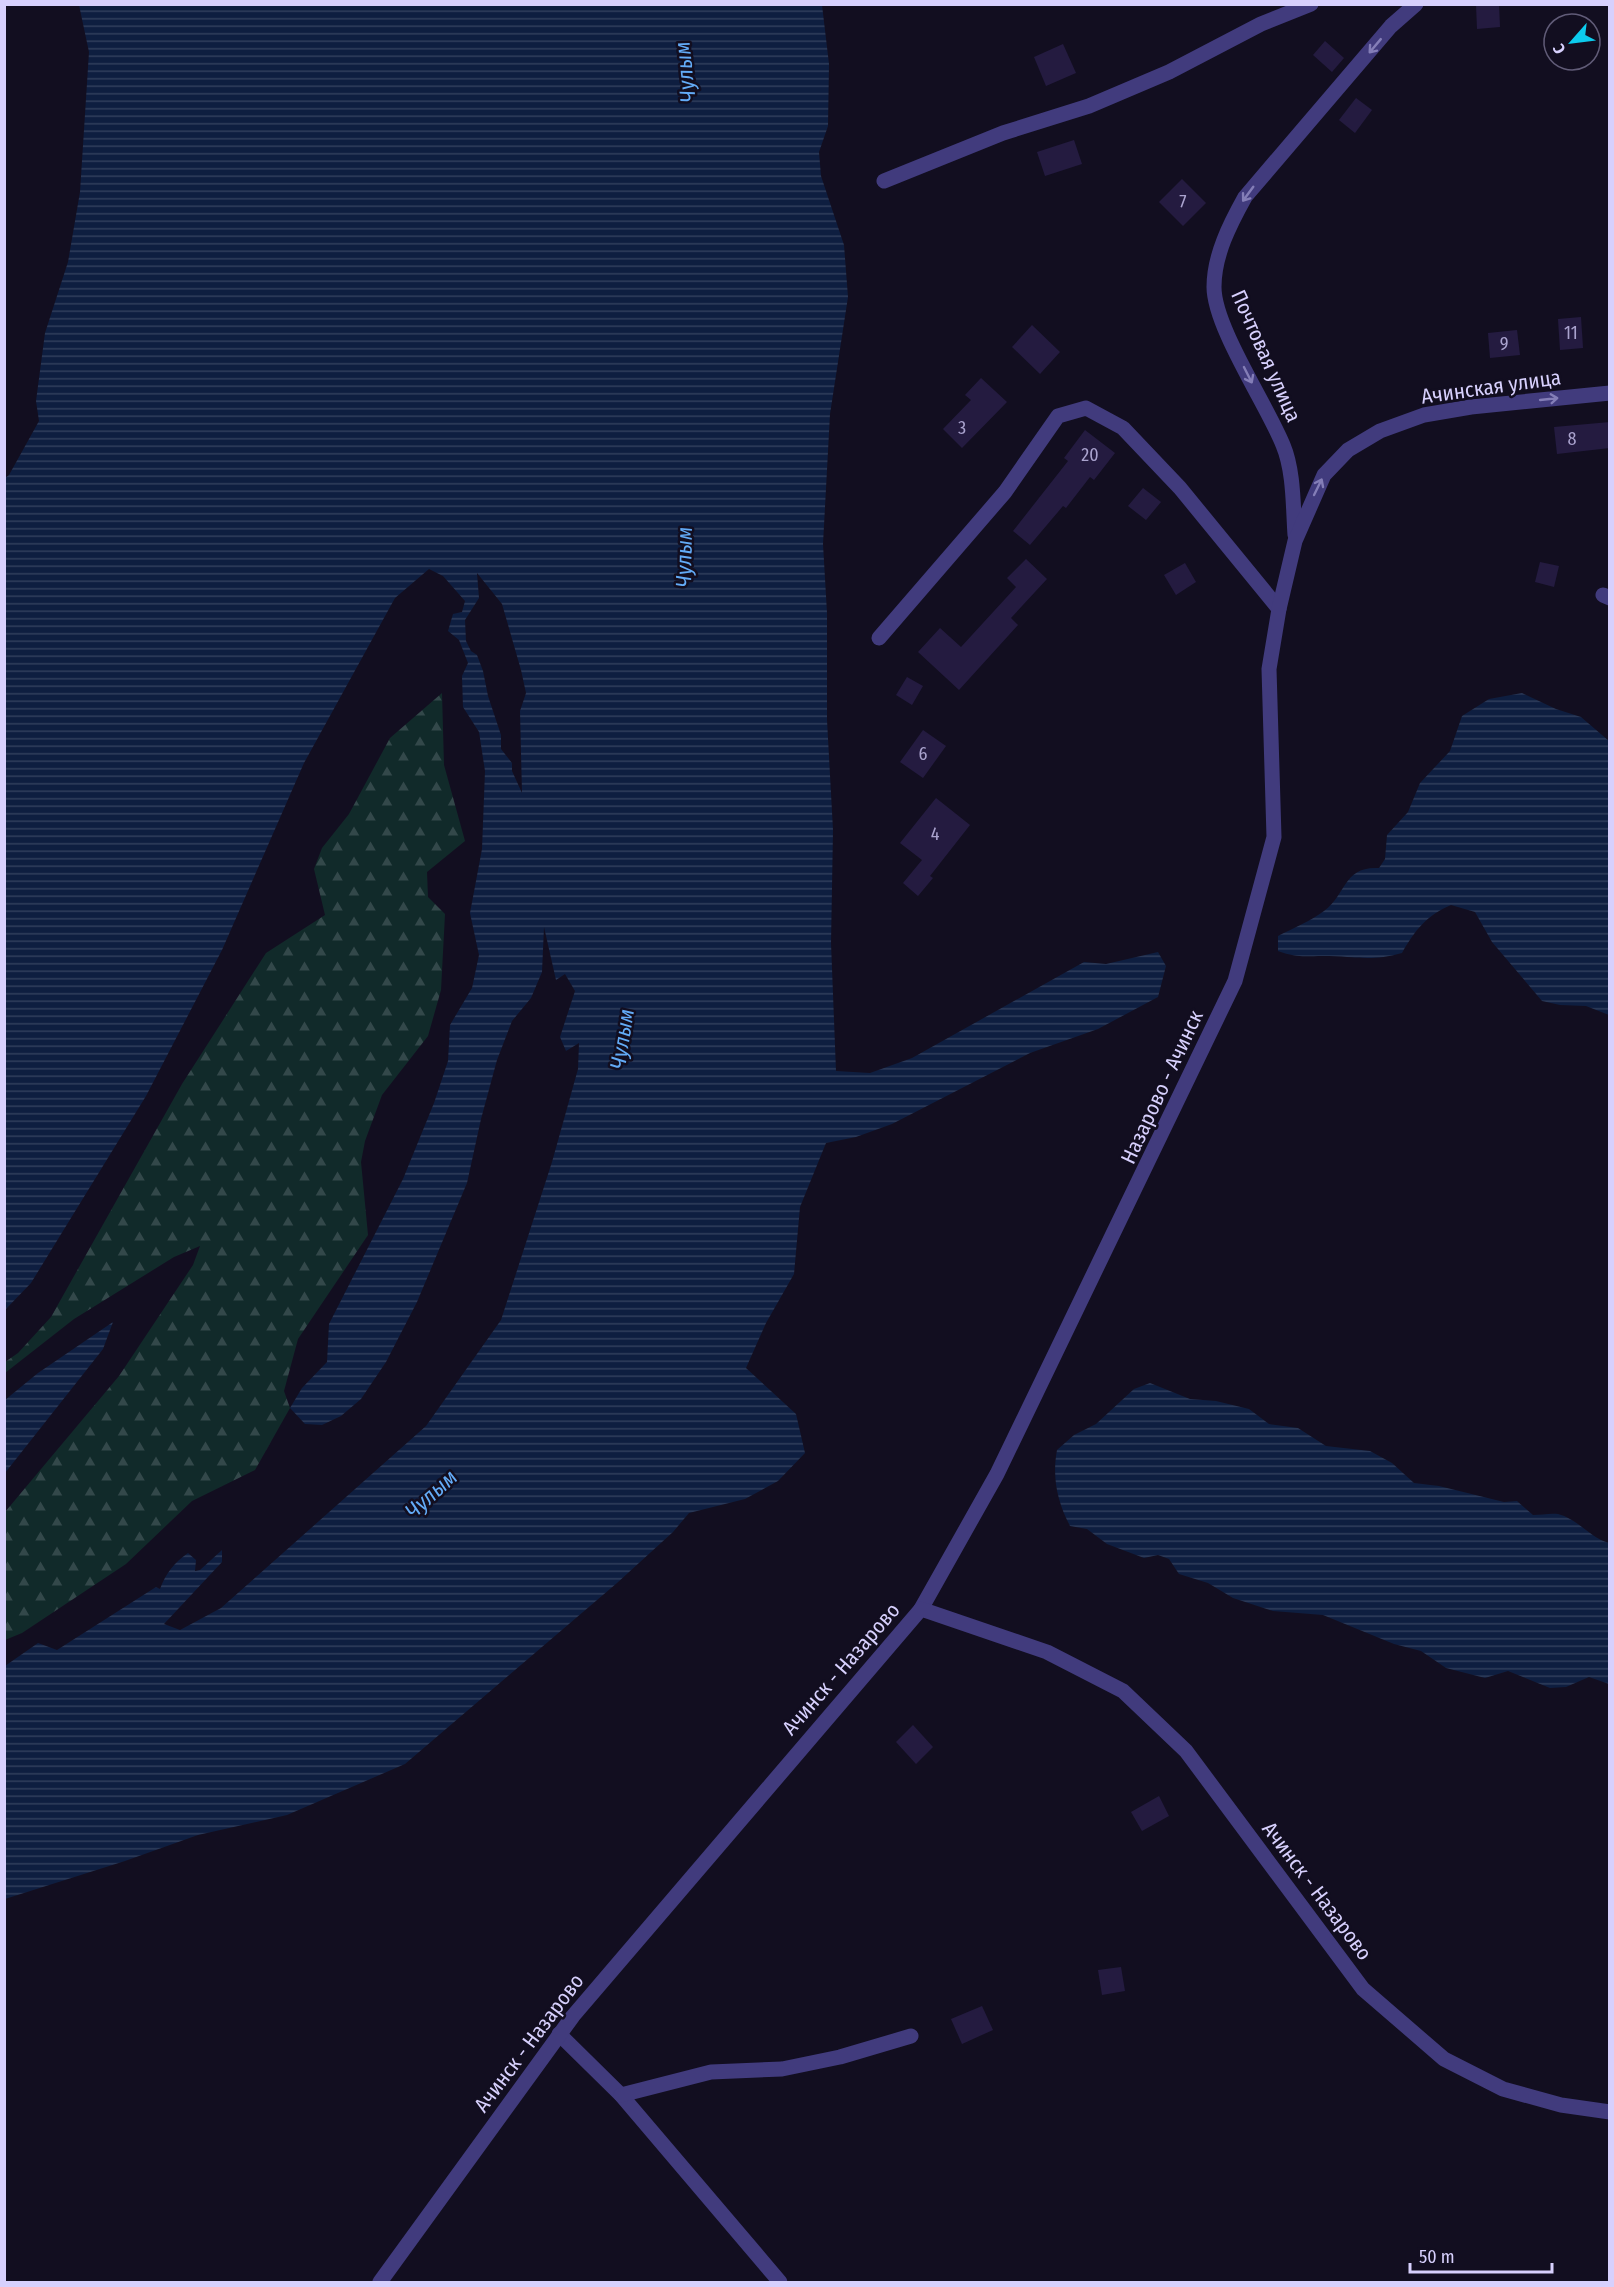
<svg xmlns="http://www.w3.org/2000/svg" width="1614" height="2287" viewBox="0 0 1614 2287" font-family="'Fira Sans Condensed',sans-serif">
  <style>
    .forest { fill: url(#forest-firs) }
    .water { fill: url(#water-rules); fill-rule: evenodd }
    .building { fill: #241b40 }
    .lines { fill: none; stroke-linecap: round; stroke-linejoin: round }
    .minor { stroke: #413b7d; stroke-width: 15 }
    .oneway { stroke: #847eb7 }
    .labels { text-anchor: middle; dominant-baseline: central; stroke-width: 5; stroke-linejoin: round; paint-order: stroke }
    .number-label { font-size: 18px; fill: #aaa3ce }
    .street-label { font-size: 21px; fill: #d7d0fd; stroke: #120e20 }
    .water-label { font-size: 22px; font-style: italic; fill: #63abf7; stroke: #120e20 }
  </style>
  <defs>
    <pattern id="forest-firs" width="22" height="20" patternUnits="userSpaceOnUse" patternTransform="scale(1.5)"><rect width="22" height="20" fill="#112a2a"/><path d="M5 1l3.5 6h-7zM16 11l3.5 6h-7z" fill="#33484a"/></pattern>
    <pattern id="water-rules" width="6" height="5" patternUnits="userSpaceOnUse" patternTransform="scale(1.5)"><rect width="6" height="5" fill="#0e1e40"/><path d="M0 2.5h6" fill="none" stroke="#303e5c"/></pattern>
  </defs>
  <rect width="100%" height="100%" fill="#120e20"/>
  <!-- forest -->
  <polygon class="forest" points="442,693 444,765 465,841 427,872 428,897 445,914 441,990 428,1036 382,1095 365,1141 361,1162 368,1235 298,1339 284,1391 290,1408 255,1470 192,1501 126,1564 22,1633 5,1640 5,1512 119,1376 193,1265 200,1246 174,1257 74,1319 5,1373 5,1362 18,1353 51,1317 182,1084 266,953 325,915 314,869 322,848 349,814 390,738"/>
  <!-- water -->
  <g class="water">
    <path d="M79,5h743l7,59 -1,62 -9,26 2,24 23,69 4,52 -18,117 -7,130 4,69v107l6,110 -2,113 5,128 34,2 42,-15 172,-96 22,2 52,-12 8,14 -8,31 -60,32 -68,24 -138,71 -36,13 -30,6 -26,64 -6,67 -28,49 -20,45 50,46 9,39 -27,28 -33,18 -56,14 -16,19 -56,51 -212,181 -118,51 -89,20 -73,26 -120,38v-233l33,-23 19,7 99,-63 4,2c6,-16 14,-26 28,-36l8,7 -1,11 5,-1 22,-20v12l-58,62 16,6 41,-22 205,-182 75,-106 51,-158 26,-93 1,-26 -13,8 -6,-14 15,-46 -10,-17 -9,6 -12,-53 -2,45 -11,26 -19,23 -15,39 -16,59 -14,64 -50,119 -31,60 -25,37 -20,17 -19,9 -17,-1 -15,-16 12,-20 25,-26 2,-38 74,-145 31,-76 14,-42 2,-36 22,-37 7,-33 -9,-42 12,-64 3,-78 -6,-39 -16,-25 -1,-31 6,-13 -9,-23 -11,-9 5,-17 9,-2 3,-11 -22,-25 -14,-7 -34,29 -91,165 -82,187 -76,146 -115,187 -26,27v-832l4,-3 30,-54 -3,-20 9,-68 23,-71 12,-70 9,-140zM477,573l25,31 19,66 5,23 -6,18 2,82 -10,-22v-8l-11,-14v-14l-13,-39 -5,-25 -6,-16 -6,-4 -5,-10 -1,-21 14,-22z"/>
    <path d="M1522,693l34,16 25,8 28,24v274l-23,-9 -26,-1 -18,-4 -50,-59 -17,-30 -24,-7c-24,10 -36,25 -49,48 -32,9 -47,3 -79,3 -19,0 -26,2 -45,-5v-15c15,-8 33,-15 46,-25 23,-17 19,-45 55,-43l6,-9 2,-24 21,-23 12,-29 30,-32 12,-35 27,-17z"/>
    <polygon points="113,1322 103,1349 5,1473 5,1400 38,1373"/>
    <path d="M1150,1383l40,16 26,2 33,8 20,15 29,4 28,18 44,5 22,12 22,20 25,3 65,16 13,-1 16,14c8,0 17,-2 25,-1 20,5 32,24 51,29v141l-20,-7 -23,10 -16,1 -42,-17 -23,7 -39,-10 -25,-17 -27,-7 -71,-29 -50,-4 -40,-13 -25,-15 -29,-9 -10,-15 -11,-4 -14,3 -37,-14 -20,-15 -17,-3c-13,-25 -18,-49 -13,-76l17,-15 22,-11 38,-35z"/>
  </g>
  <!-- building -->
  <g class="building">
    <polygon points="1476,4 1499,4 1500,27 1477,29"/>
    <polygon points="1325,41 1344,58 1332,72 1313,55"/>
    <polygon points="1063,44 1076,73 1046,86 1034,57"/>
    <polygon points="1356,98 1372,110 1355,133 1339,120"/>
    <polygon points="1074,140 1082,164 1045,176 1037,152"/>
    <polygon points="1182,179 1206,203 1183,226 1159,202"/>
    <polygon points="1581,317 1583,348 1560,350 1558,319"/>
    <polygon points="1032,325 1060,352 1040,374 1012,347"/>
    <polygon points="1517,330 1520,355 1490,358 1488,333"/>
    <polygon points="981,378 1007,402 962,448 943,429 971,400 965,395"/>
    <polygon points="1610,422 1610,448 1557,454 1554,427"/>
    <polygon points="1085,430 1115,453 1094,480 1090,477 1066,508 1063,506 1030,545 1013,531 1068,461 1064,458"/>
    <polygon points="1143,488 1161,502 1146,520 1128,506"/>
    <polygon points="1026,559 1047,579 1011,618 1018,625 959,690 918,652 940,628 961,647 1016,587 1007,578"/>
    <polygon points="1540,562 1559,566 1554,587 1535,582"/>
    <polygon points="1185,563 1196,582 1176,595 1164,575"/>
    <polygon points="907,677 923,686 912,705 896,695"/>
    <polygon points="923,730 946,746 923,778 900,762"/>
    <polygon points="936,798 970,825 930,876 933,878 918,896 903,883 922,860 900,843"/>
    <polygon points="913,1725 933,1747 916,1764 896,1742"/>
    <polygon points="1159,1796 1169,1816 1142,1831 1131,1812"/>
    <polygon points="1121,1967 1125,1991 1102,1995 1098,1970"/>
    <polygon points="982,2006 993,2030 962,2044 951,2019"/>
  </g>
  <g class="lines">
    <!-- minor -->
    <g class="minor">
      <polyline points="884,181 1003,133 1089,106 1169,72 1261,24 1311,4"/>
      <path d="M1295,535c-2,-28 -1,-64 -12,-90 -16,-40 -69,-118 -69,-158 0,-32 16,-63 31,-90l146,-171 25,-22"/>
      <polyline points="1603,595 1610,598"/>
      <polyline points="879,638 1005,492 1058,416 1086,408 1123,428 1180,488 1279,609"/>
      <polyline points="921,1609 997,1474 1235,981 1274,837 1269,669 1279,609 1295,541 1324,475 1348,450 1380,431 1424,415 1471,407 1610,393"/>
      <polyline points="559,2034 621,2095 780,2282"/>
      <polyline points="621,2095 711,2072 782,2069 840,2057 911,2036"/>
      <polyline points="380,2282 573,2016 921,1609 1047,1652 1123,1691 1186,1751 1363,1989 1444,2059 1503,2089 1561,2105 1610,2112"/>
    </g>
  </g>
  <!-- one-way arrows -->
  <defs><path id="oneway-shaft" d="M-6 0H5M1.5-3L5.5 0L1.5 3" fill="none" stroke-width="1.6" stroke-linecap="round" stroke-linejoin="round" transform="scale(1.5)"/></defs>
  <g class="oneway">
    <use href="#oneway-shaft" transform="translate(1375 46) rotate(130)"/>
    <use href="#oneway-shaft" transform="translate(1248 194) rotate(126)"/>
    <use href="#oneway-shaft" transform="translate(1248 375) rotate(63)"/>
    <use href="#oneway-shaft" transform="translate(1549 399) rotate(-6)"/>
    <use href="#oneway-shaft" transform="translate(1318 487) rotate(-64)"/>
  </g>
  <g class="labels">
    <!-- number labels -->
    <g class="number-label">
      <text x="1183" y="202">7</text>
      <text x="1571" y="333">11</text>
      <text x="1504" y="344">9</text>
      <text x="962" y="428">3</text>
      <text x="1572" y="439">8</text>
      <text x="1090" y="455">20</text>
      <text x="923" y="754">6</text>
      <text x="935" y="834">4</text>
    </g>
    <!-- street labels -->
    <g class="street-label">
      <text transform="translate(1266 356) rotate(66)">Почтовая улица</text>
      <text transform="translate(1491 387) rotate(-8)">Ачинская улица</text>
      <text transform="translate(1162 1087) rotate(-65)">Назарово - Ачинск</text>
      <text transform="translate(841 1669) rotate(-49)">Ачинск - Назарово</text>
      <text transform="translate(1317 1891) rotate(53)">Ачинск - Назарово</text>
      <text transform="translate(529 2043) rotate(-53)">Ачинск - Назарово</text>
    </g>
    <!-- water labels -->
    <g class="water-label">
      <text transform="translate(685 72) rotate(-96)">Чулым</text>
      <text transform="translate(684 557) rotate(-89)">Чулым</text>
      <text transform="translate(622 1039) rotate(-81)">Чулым</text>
      <text transform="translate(431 1494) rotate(-42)">Чулым</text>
    </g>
  </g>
  <!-- border -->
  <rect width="1614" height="2287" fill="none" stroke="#d7d0fd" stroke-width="12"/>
  <!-- north arrow -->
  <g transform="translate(1572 42) rotate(242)"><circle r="28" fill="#120e20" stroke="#615c78" stroke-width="1.5"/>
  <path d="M0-4.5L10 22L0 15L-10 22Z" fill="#0ccbed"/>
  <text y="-9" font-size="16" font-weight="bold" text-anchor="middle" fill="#d7d0fd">С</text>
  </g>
  <!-- scale -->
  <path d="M1410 2263v9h142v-9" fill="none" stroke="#d7d0fd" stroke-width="3"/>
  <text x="1419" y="2263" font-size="18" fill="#d7d0fd" stroke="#120e20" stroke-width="4.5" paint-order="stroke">50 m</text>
</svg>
